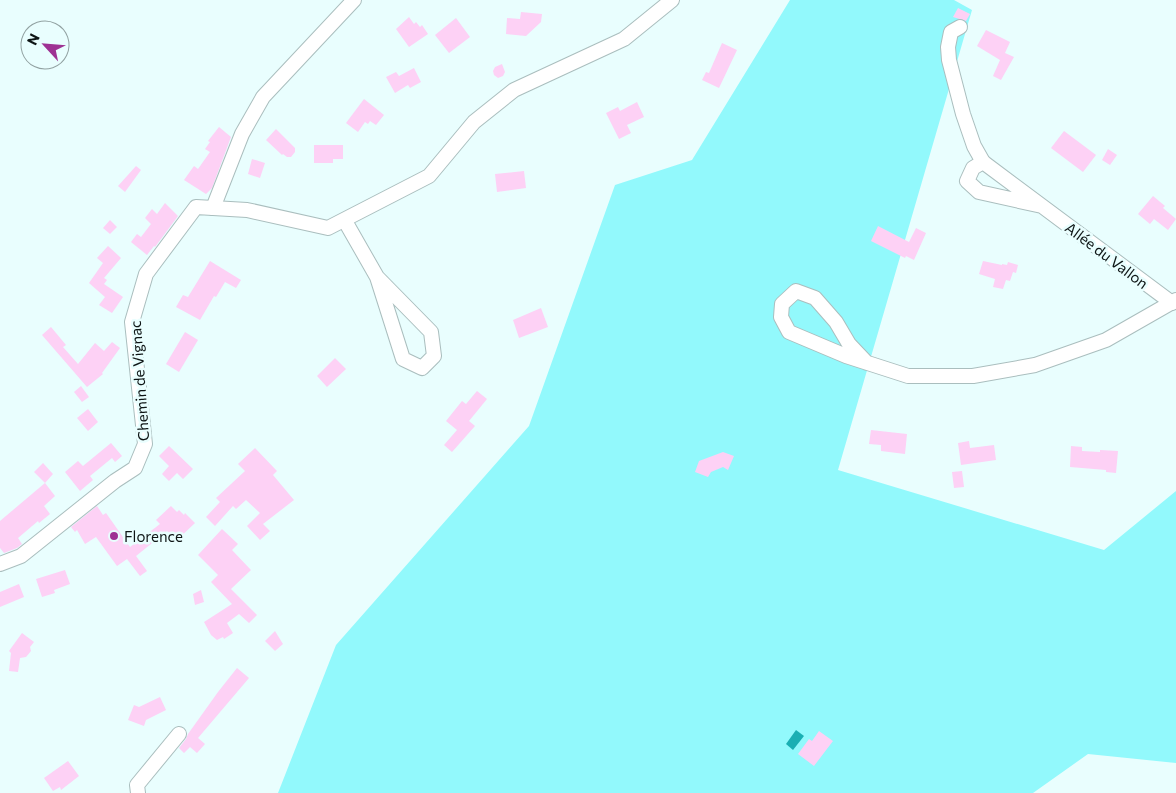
<svg xmlns="http://www.w3.org/2000/svg" width="1176" height="793" viewBox="0 0 1176 793" font-family="Commissioner,sans-serif">
  <style>
    .green { fill: #92f9fc }
    .water { fill: #1aafb3 }
    .building { fill: #fdd1f5 }
    .lines { fill: none; stroke-linecap: round; stroke-linejoin: round }
    .minor-casing { stroke: #aabebe; stroke-width: 16 }
    .minor { stroke: #fff; stroke-width: 14 }
    .poi-dot { fill: #9e3293; stroke: #e9fefe; stroke-width: 2 }
    .labels { text-anchor: middle; dominant-baseline: central; stroke-width: 5; stroke-linejoin: round; paint-order: stroke }
    .street-label { font-size: 15px; fill: #0e1515; stroke: #e9fefe }
    .poi-label { font-size: 15px; fill: #0e1515; stroke: #e9fefe; text-anchor: start }
  </style>
  <rect width="100%" height="100%" fill="#e9fefe"/>
  <!-- green -->
  <polygon class="green" points="790,0 954,0 972,10 838,470 1104,550 1176,491 1176,763 1088,754 1033,793 278,793 336,645 529,426 615,185 692,160"/>
  <!-- water -->
  <polygon class="water" points="796,730 804,736 793,750 786,744"/>
  <!-- building -->
  <g class="building">
    <polygon points="958,8 970,14 966,21 953,17"/>
    <polygon points="521,12 542,14 541,22 526,36 506,34 507,18 520,19"/>
    <polygon points="409,17 414,24 416,22 420,27 422,25 428,34 409,47 396,29"/>
    <polygon points="456,18 470,37 449,53 435,35"/>
    <polygon points="986,30 1010,42 1005,53 1014,57 1001,80 993,76 1000,60 977,46"/>
    <polygon points="722,43 737,50 719,88 702,80 706,72 709,73"/>
    <polygon points="502,64 505,72 503,76 498,78 494,75 493,71 495,67"/>
    <polygon points="414,68 421,82 410,88 408,85 395,93 386,77 396,72 399,76"/>
    <polygon points="364,99 384,115 376,125 370,121 368,124 365,122 358,132 346,123"/>
    <polygon points="637,102 644,117 627,125 631,133 619,139 606,113 618,107 620,111"/>
    <polygon points="219,127 231,137 212,188 206,194 184,180 194,166 198,169 210,152 205,149 210,142 208,141"/>
    <polygon points="276,129 295,148 295,152 291,157 287,157 283,154 282,155 266,140"/>
    <polygon points="1064,131 1096,155 1083,172 1051,148"/>
    <polygon points="314,145 343,145 343,159 333,159 333,163 314,163"/>
    <polygon points="1108,149 1117,155 1110,165 1102,160"/>
    <polygon points="252,159 265,163 260,178 248,174"/>
    <polygon points="136,166 141,170 125,192 118,186"/>
    <polygon points="524,171 526,188 497,192 495,174"/>
    <polygon points="1153,196 1165,206 1163,208 1176,219 1168,230 1154,219 1150,224 1138,214"/>
    <polygon points="165,203 178,216 155,247 154,246 147,255 131,242 137,234 141,237 151,224 145,218 152,209 157,214"/>
    <polygon points="110,220 117,227 110,234 103,228"/>
    <polygon points="878,226 909,242 916,228 926,233 914,260 906,256 905,258 871,241"/>
    <polygon points="108,246 121,258 104,278 107,280 104,284 123,297 112,313 99,305 105,297 89,283 103,263 97,258"/>
    <polygon points="210,261 241,280 236,288 225,282 216,297 214,296 200,320 176,307 183,295 188,297"/>
    <polygon points="983,261 1002,265 1002,264 1007,265 1008,262 1018,265 1016,273 1013,272 1010,281 1006,280 1003,289 993,287 995,279 979,274"/>
    <polygon points="541,308 548,327 519,338 513,320"/>
    <polygon points="51,327 66,345 63,347 78,364 95,343 104,351 112,342 120,348 102,373 103,374 87,387 42,335"/>
    <polygon points="185,332 198,340 179,372 166,364"/>
    <polygon points="335,358 346,369 327,387 317,376"/>
    <polygon points="81,386 89,397 82,402 74,392"/>
    <polygon points="477,391 487,399 469,421 475,426 452,452 444,445 457,430 446,421 462,401 466,404"/>
    <polygon points="88,409 98,422 88,431 77,418"/>
    <polygon points="871,430 907,434 905,454 881,451 881,445 869,444"/>
    <polygon points="969,441 970,448 994,445 996,460 961,465 958,443"/>
    <polygon points="111,443 122,456 115,462 112,458 90,476 93,480 80,491 65,472 78,461 83,466"/>
    <polygon points="169,446 193,469 183,479 177,473 169,481 162,474 169,466 159,456"/>
    <polygon points="1071,446 1082,447 1082,451 1100,452 1100,450 1118,451 1116,473 1106,472 1106,470 1070,467"/>
    <polygon points="255,448 277,471 273,475 294,500 263,524 270,531 260,540 247,526 260,513 246,500 236,509 233,506 215,526 206,517 220,502 216,498 245,471 238,464"/>
    <polygon points="723,452 734,456 728,470 723,467 711,472 708,477 695,472 699,461"/>
    <polygon points="43,463 53,474 45,483 34,472"/>
    <polygon points="962,471 964,487 954,488 952,472"/>
    <polygon points="45,483 55,496 44,506 50,514 39,523 38,521 18,538 22,544 17,548 4,553 0,548 0,521"/>
    <polygon points="97,506 103,515 106,513 130,547 160,524 156,520 171,506 177,512 179,510 184,515 185,513 195,523 177,540 167,531 136,556 147,571 140,576 127,559 117,566 96,537 85,544 77,530 75,532 71,527"/>
    <polygon points="222,529 238,544 232,550 251,570 231,589 257,615 249,623 239,614 227,623 233,633 224,639 223,637 217,640 211,635 204,622 232,604 211,582 218,575 198,555"/>
    <polygon points="65,570 70,584 54,590 55,593 42,597 36,579"/>
    <polygon points="19,584 24,597 0,607 0,592"/>
    <polygon points="201,590 204,602 195,605 193,594"/>
    <polygon points="275,631 283,644 275,651 265,641"/>
    <polygon points="22,633 34,642 30,647 31,651 26,657 20,658 18,672 9,671 11,653 9,651"/>
    <polygon points="237,668 249,678 198,738 205,744 197,753 190,747 184,753 179,748 186,739 188,734 218,692"/>
    <polygon points="160,697 166,710 146,720 144,726 128,720 134,705 139,707"/>
    <polygon points="819,731 833,741 814,766 798,754 809,739 812,741"/>
    <polygon points="68,761 79,776 61,790 60,787 53,791 44,778"/>
  </g>
  <g class="lines">
    <defs>
      <g id="minor">
        <polyline points="960,27 951,32 948,47 949,60 963,114 974,146 983,162"/>
        <polyline points="1042,206 979,192 967,181 973,168 983,162 1172,303"/>
        <polyline points="213,208 242,134 263,97 354,0"/>
        <polyline points="345,221 377,277 403,359 422,368 434,356 431,332 377,277"/>
        <polyline points="867,363 849,344 836,322 815,298 796,291 782,304 781,317 789,332 846,356 908,376 973,376 1035,365 1106,340 1176,300"/>
        <polyline points="0,564 21,556 115,481 135,468 145,444 132,322 146,274 196,207 247,210 328,228 429,176 474,122 514,90 624,39 672,0"/>
        <polyline points="138,793 137,785 179,734"/>
      </g>
    </defs>
    <!-- minor casing -->
    <use href="#minor" class="minor-casing"/>
    <!-- minor -->
    <use href="#minor" class="minor"/>
  </g>
  <!-- markers -->
  <circle class="poi-dot" cx="114" cy="536" r="5"/>
  <g class="labels">
    <!-- street labels -->
    <g class="street-label">
      <text transform="translate(1107 255) rotate(37)">Allée du Vallon</text>
      <text transform="translate(139 381) rotate(-94)">Chemin de Vignac</text>
    </g>
    <!-- poi labels -->
    <g class="poi-label">
      <text x="124" y="536">Florence</text>
    </g>
  </g>
  <!-- north arrow -->
  <g transform="translate(45 45) rotate(296)"><circle r="24" fill="#e9fefe" stroke="#91a1a1"/>
  <path d="M0-4L9 19L0 12L-9 19Z" fill="#9e3293"/>
  <text y="-8" font-size="14" font-weight="bold" text-anchor="middle" fill="#0e1515">N</text>
  </g>
</svg>
